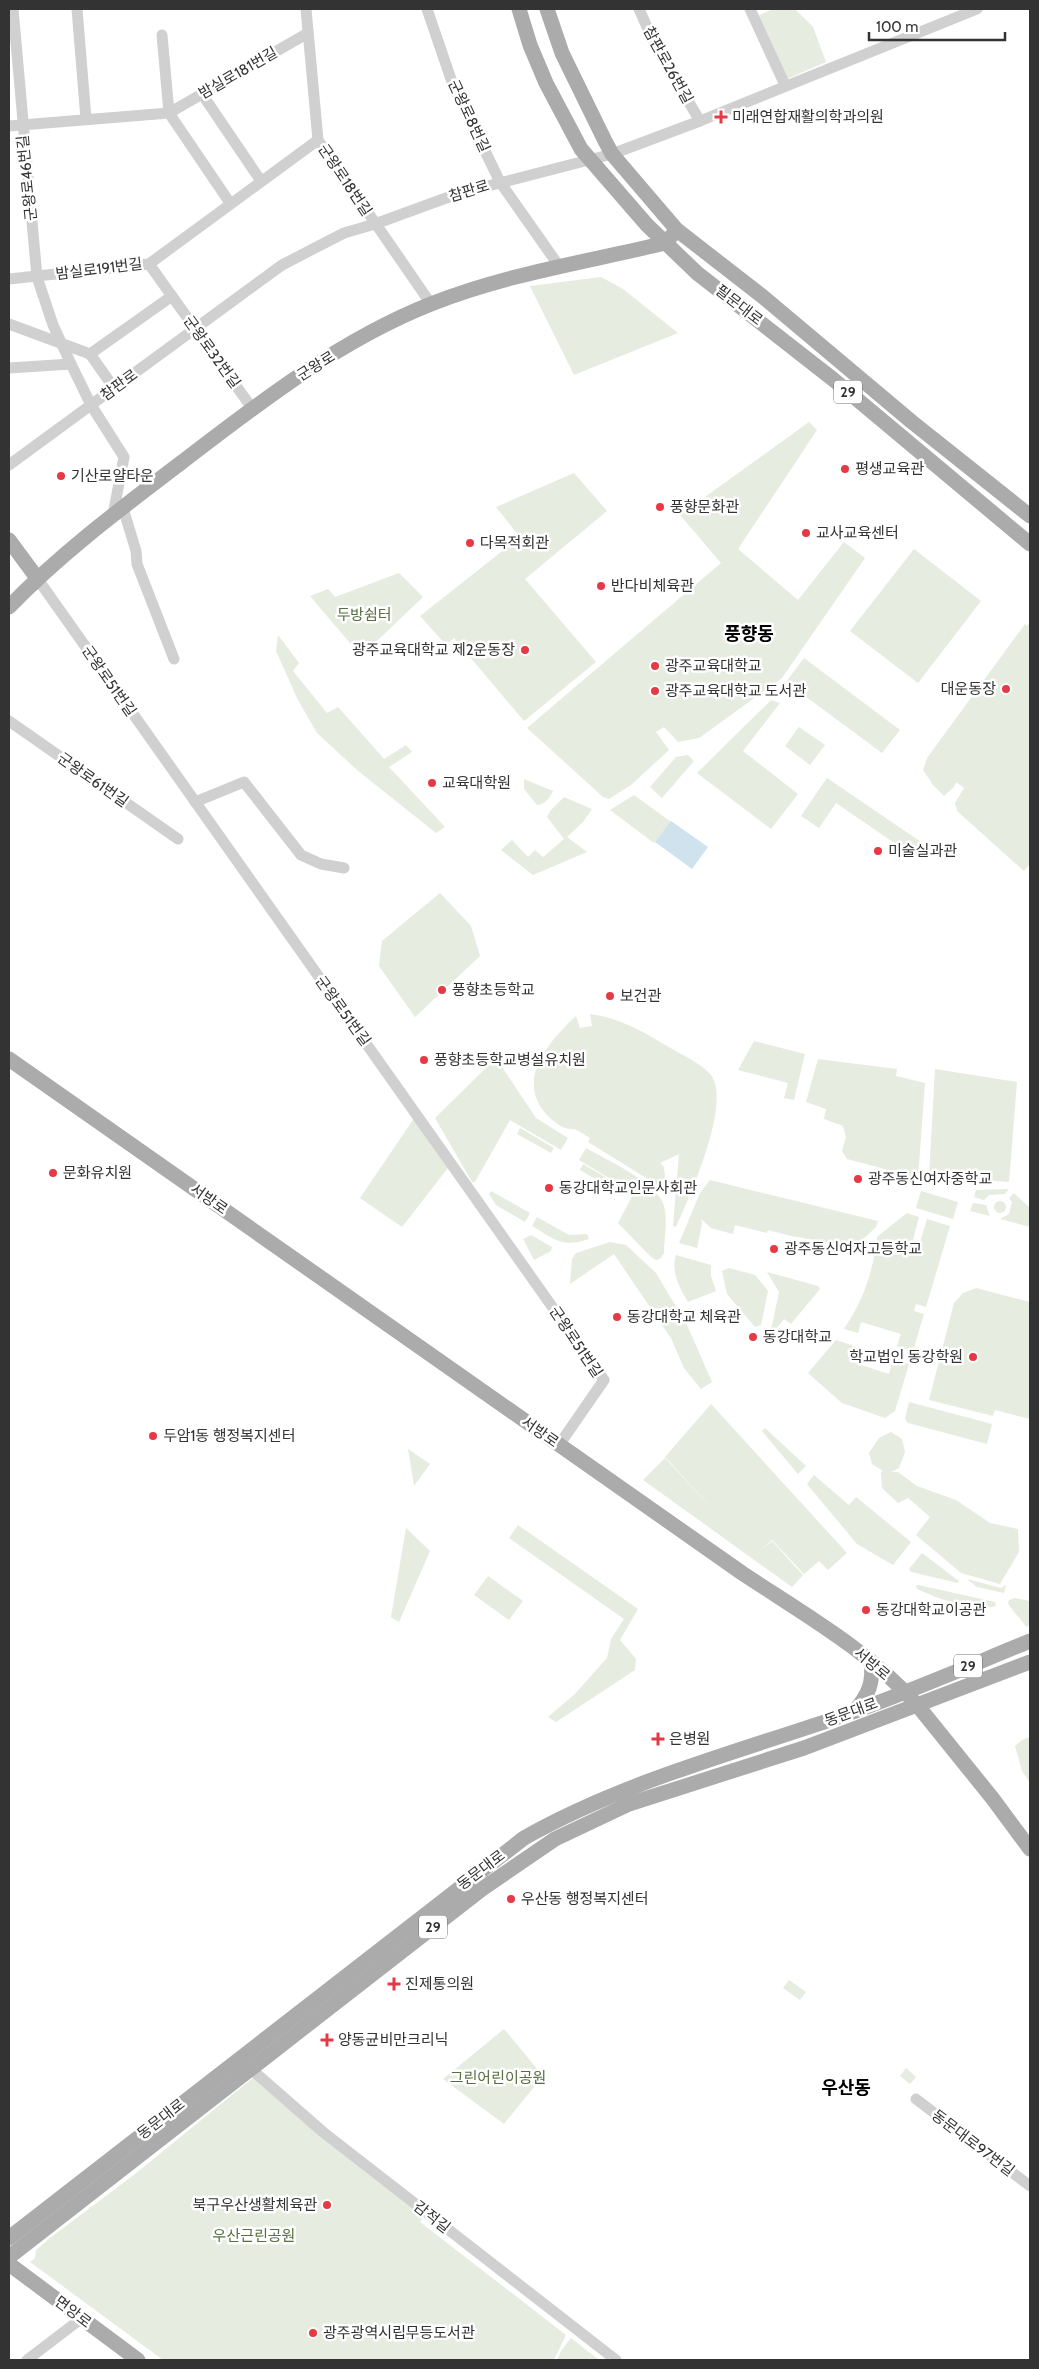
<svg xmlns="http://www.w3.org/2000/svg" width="1039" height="2369" viewBox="0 0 1039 2369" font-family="Cabin,'Noto Sans KR',sans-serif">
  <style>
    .green { fill: #e6ecdf }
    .water { fill: #cfe2ee }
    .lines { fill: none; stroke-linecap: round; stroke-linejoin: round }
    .minor { stroke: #d0d0d0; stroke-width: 11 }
    .major { stroke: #ababab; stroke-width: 15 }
    .poi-dot { fill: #e63946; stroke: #fff; stroke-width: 2 }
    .labels { text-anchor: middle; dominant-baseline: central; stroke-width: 5; stroke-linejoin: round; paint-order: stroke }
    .shield { fill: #fff; stroke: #707070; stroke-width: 1 }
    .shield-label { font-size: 14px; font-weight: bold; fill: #333 }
    .street-label { font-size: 15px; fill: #333; stroke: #fff }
    .poi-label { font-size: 15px; fill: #333; stroke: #fff; text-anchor: start }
    .park-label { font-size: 15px; fill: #56703f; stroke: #fff }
    .quarter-label { font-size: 18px; font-weight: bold; fill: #000; stroke: #fff }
  </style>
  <rect width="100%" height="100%" fill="#fff"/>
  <!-- green -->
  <g class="green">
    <polygon points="773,9 795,9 813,27 826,62 787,79 759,15"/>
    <polygon points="601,277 623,289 678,333 574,375 530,286"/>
    <polygon points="809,422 817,430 738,549 798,600 844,542 865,558 782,678 699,738 678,742 664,727 656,732 669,750 631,785 609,799 603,797 527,728 721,563 680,515"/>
    <polygon points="574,473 607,511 525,579 596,662 524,721 454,638 446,645 420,616 520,537 496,507"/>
    <polygon points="914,549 981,601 918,683 850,631"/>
    <polygon points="399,573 423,597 361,656 310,596 328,589 335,597"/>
    <polygon points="1030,623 1030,864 1024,871 957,811 955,803 964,788 956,782 954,787 944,796 933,785 923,770 927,758 1025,624 1027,626"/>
    <polygon points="278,635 299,663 293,671 327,713 338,707 384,759 406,745 412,752 389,767 445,827 436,833 357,770 317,733 298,700 276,651"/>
    <polygon points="804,658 900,730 882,753 786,682"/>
    <polygon points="771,700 780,703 743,751 798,794 771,829 697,773"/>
    <polygon points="799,727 825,745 810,765 785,746"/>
    <polygon points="688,755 694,761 662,798 650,787 676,757"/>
    <polygon points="827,778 921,842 912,855 836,803 819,828 801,816"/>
    <path d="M524,779l29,12c-3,7 -8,13 -16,14l-13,-16z"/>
    <polygon points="634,795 671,822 654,843 610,810"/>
    <polygon points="564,797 592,809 583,822 567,837 587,852 533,875 501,850 512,840 528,857 535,850 543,857 564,839 547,817 550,811"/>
    <polygon points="440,893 471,926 480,956 415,1017 379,966 382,941"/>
    <path d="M590,1014c30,4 52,17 77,32 13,8 34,17 44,29 21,29 -22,122 -35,152l-3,-1 6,-72 -19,9 4,4 2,20 -2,2 -76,-47 2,-4c-4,-2 -13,-9 -17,-9 -6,0 -10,-1 -17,-6 -46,-36 -11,-78 20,-107l4,12 12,-2z"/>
    <polygon points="754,1041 805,1054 794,1100 784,1098 788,1083 738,1070"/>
    <polygon points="496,1058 536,1118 568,1138 561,1150 510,1120 475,1182 472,1182 435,1118"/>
    <polygon points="818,1059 897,1069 896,1076 925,1083 918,1178 847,1159 842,1151 846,1137 843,1126 824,1119 826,1109 806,1102"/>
    <polygon points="935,1069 1017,1082 1009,1182 929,1176"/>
    <polygon points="417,1114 451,1164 402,1227 360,1198"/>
    <polygon points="520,1128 554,1148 551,1153 517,1134"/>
    <path d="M586,1148c21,12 72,35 78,58 4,13 0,33 0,47l-4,6 -4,1 -5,-3 -33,-34 16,-30 -55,-33z"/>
    <polygon points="583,1164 617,1184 614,1190 580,1170"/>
    <polygon points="710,1180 878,1221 876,1227 855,1247 791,1236 768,1230 767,1233 735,1225 733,1234 711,1228 701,1219 702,1224 697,1248 679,1243 700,1193"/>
    <polygon points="1009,1189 1005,1194 989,1195 984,1200 974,1197 976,1190"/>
    <polygon points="491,1191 530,1213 525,1222 496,1205 489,1194"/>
    <polygon points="921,1191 958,1202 953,1219 916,1208"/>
    <polygon points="1014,1193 1030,1208 1030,1227 1000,1219 1009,1214 1012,1202 1009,1198"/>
    <circle cx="1000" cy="1207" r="6"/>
    <polygon points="973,1203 986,1205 990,1216 970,1211"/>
    <path d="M907,1213l12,4 -6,23 7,2 7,-23 23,7 -24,81 -10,-3 -2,7 10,3 -11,37 -16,-5 4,-12 -40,-12 -3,11 -14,-4c20,-30 29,-57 33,-92z"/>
    <path d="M537,1217l32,18 18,-1 2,5c-28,9 -33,1 -57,-13z"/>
    <polygon points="531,1235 552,1247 551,1251 534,1260 523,1239"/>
    <polygon points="610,1242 626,1245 656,1273 687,1325 712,1382 701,1389 684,1368 671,1338 614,1254 570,1284 572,1259 576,1253"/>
    <path d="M676,1255l35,10v11l5,15 -28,11c-9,-15 -17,-30 -12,-47z"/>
    <polygon points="729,1268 755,1275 768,1291 761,1325 755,1327 727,1294 722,1271"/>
    <polygon points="767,1272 818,1286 820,1289 791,1324 784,1319 773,1332 771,1330 779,1292"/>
    <polygon points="976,1288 1030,1302 1030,1419 995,1410 993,1416 929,1400 954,1303 963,1293"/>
    <polygon points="836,1340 854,1346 849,1361 889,1374 893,1359 909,1364 895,1411 885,1418 842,1403 808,1373"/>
    <polygon points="909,1402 992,1424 987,1444 908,1423 905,1419"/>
    <polygon points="711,1404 847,1553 828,1570 819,1561 804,1574 772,1540 761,1550 772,1541 803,1575 792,1587 643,1480 665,1458 726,1524 665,1457"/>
    <polygon points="765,1428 806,1466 798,1474 762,1431"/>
    <polygon points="891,1432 902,1439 905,1452 899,1468 891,1472 898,1472 917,1486 956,1500 990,1523 1018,1529 1019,1552 1000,1584 961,1573 916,1535 930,1517 908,1498 898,1503 882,1488 881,1472 883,1471 872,1464 869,1453 879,1438"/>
    <polygon points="408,1449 430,1464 414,1486"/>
    <polygon points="814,1475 849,1505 856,1497 911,1542 893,1565 857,1544 807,1484"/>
    <polygon points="518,1525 638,1609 620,1640 636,1659 635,1670 556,1722 548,1717 575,1694 607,1658 611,1639 624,1619 509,1538"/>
    <polygon points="406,1528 430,1551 399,1622 391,1617"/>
    <polygon points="922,1553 959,1581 958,1583 911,1572 909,1569"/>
    <polygon points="488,1576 523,1601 509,1620 474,1595"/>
    <polygon points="967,1579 1001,1588 1006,1585 1004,1593 977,1587"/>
    <path d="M918,1585l77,17 1,4c-24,6 -57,-7 -79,-17l-1,-3z"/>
    <path d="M1015,1598l15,3v24l-4,2c-5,-9 -13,-14 -18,-24l1,-3z"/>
    <polygon points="1030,1737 1030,1783 1022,1771 1015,1746 1022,1740"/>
    <polygon points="789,1980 806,1992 800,2000 783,1988"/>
    <polygon points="504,2029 543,2076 504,2124 443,2079"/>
    <polygon points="906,2068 916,2077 910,2084 900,2076"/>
    <polygon points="254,2077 424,2216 420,2222 566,2335 554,2360 163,2360 30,2262 35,2258 36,2250 50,2238 135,2174"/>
    <polygon points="571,2338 599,2360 557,2360 561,2351"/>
  </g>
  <!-- water -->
  <polygon class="water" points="671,821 708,847 692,869 655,842"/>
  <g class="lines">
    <!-- minor -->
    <g class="minor">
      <polyline points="13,9 37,277 53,325 71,364 91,405 124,457 113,515"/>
      <polyline points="77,9 86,119"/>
      <polyline points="306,9 318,140 431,304"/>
      <polyline points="427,9 453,85 500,182 559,266"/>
      <polyline points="639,9 655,45 700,121"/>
      <polyline points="750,9 785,85"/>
      <polyline points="162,35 169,113 230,203"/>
      <polyline points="202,94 261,181"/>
      <polyline points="9,126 169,113 308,33"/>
      <polyline points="149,264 252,408"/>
      <polyline points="9,279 149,264 318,140"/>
      <polyline points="9,324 90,354 114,388"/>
      <polyline points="90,354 172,296"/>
      <polyline points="9,368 71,364"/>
      <polyline points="9,465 282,265 344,233 375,224 457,194 612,154 700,121 977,9"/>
      <polyline points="123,508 136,551 137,564 174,659"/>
      <polyline points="37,578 604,1380 559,1445"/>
      <polyline points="9,721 178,839"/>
      <polyline points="195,802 244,782 301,855 321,864 344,868"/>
      <polyline points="251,2069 323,2132 616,2360"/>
      <polyline points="916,2099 1030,2186"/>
      <polyline points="27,2360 82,2318"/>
    </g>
    <!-- major -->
    <g class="major">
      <polyline points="519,9 530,45 546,83 581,149 647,225 697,273 834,380 1030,544"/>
      <polyline points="547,9 562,53 605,141 612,154 677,230 762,296 912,422 1030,516"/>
      <polyline points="9,540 37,578"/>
      <path d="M9,607c52,-54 114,-100 173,-145 78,-60 158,-122 249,-158 75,-30 156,-42 234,-61l12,-13"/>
      <path d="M9,1059l733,514c60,40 128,78 176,133l75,93 37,50"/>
      <path d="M855,1711c13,-16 19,-28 16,-49"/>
      <path d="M9,2238l515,-400c95,-54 203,-83 306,-118 68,-23 134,-52 200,-79"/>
      <polyline points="9,2257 482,1889 555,1839 629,1804 804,1748 1030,1662"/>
      <polyline points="9,2264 138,2360"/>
    </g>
  </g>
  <!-- markers -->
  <g class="poi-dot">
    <path d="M718.5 109.5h5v5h5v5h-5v5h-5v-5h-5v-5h5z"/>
    <circle cx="845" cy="469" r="5"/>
    <circle cx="61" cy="476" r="5"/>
    <circle cx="660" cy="507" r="5"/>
    <circle cx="806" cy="533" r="5"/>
    <circle cx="470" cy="543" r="5"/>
    <circle cx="601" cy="586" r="5"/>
    <circle cx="525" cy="650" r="5"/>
    <circle cx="655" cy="666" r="5"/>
    <circle cx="1006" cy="689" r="5"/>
    <circle cx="655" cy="691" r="5"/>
    <circle cx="432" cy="783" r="5"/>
    <circle cx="878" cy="851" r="5"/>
    <circle cx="442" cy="990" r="5"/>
    <circle cx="610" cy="996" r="5"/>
    <circle cx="424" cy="1060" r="5"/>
    <circle cx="53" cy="1173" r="5"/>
    <circle cx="858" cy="1179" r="5"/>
    <circle cx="549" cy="1188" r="5"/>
    <circle cx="774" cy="1249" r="5"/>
    <circle cx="617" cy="1317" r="5"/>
    <circle cx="753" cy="1337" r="5"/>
    <circle cx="973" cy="1357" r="5"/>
    <circle cx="153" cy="1436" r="5"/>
    <circle cx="866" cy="1610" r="5"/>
    <path d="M655.5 1731.5h5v5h5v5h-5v5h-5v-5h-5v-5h5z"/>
    <circle cx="511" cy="1899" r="5"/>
    <path d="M391.5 1976.5h5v5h5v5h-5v5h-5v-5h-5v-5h5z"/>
    <path d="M324.5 2032.5h5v5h5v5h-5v5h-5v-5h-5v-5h5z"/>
    <circle cx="327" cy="2205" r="5"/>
    <circle cx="313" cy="2333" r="5"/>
  </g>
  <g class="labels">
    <!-- shield labels -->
    <g class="shield">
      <rect x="834" y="380.5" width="28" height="23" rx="4"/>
      <rect x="954" y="1654.5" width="28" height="23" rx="4"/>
      <rect x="419" y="1915.5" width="28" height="23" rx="4"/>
    </g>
    <g class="shield-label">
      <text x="848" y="392">29</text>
      <text x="968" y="1666">29</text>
      <text x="433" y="1927">29</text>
    </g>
    <!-- street labels -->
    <g class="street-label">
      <text transform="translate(668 65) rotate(61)">참판로26번길</text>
      <text transform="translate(238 73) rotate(-30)">밤실로181번길</text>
      <text transform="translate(469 116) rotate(65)">군왕로8번길</text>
      <text transform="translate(27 178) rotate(-96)">군왕로46번길</text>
      <text transform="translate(345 180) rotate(56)">군왕로18번길</text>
      <text transform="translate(469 191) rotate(-17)">참판로</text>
      <text transform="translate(99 269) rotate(-7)">밤실로191번길</text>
      <text transform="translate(739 305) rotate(38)">필문대로</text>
      <text transform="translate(212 352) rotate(54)">군왕로32번길</text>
      <text transform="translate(316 366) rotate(-32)">군왕로</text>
      <text transform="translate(119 385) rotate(-36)">참판로</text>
      <text transform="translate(109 681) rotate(55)">군왕로51번길</text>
      <text transform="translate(93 780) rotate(35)">군왕로61번길</text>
      <text transform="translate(343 1011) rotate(54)">군왕로51번길</text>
      <text transform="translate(209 1199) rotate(35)">서방로</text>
      <text transform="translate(576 1342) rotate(56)">군왕로51번길</text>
      <text transform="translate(540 1432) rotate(35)">서방로</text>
      <text transform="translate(872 1664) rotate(40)">서방로</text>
      <text transform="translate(851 1712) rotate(-20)">동문대로</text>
      <text transform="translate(481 1870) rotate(-37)">동문대로</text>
      <text transform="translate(161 2119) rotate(-38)">동문대로</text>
      <text transform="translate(973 2143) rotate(37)">동문대로97번길</text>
      <text transform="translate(432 2217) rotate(38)">감적길</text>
      <text transform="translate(73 2312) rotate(37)">면앙로</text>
    </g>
    <!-- poi labels -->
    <g class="poi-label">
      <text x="732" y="117">미래연합재활의학과의원</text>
      <text x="855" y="469">평생교육관</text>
      <text x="71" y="476">기산로얄타운</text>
      <text x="670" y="507">풍향문화관</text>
      <text x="816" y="533">교사교육센터</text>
      <text x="480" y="543">다목적회관</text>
      <text x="611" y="586">반다비체육관</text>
      <text x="515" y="650" text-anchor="end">광주교육대학교 제2운동장</text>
      <text x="665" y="666">광주교육대학교</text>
      <text x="996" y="689" text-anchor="end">대운동장</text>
      <text x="665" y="691">광주교육대학교 도서관</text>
      <text x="442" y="783">교육대학원</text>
      <text x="888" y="851">미술실과관</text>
      <text x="452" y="990">풍향초등학교</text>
      <text x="620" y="996">보건관</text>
      <text x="434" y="1060">풍향초등학교병설유치원</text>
      <text x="63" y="1173">문화유치원</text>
      <text x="868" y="1179">광주동신여자중학교</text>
      <text x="559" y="1188">동강대학교인문사회관</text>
      <text x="784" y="1249">광주동신여자고등학교</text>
      <text x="627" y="1317">동강대학교 체육관</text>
      <text x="763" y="1337">동강대학교</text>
      <text x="963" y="1357" text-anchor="end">학교법인 동강학원</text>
      <text x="163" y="1436">두암1동 행정복지센터</text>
      <text x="876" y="1610">동강대학교이공관</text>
      <text x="669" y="1739">은병원</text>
      <text x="521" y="1899">우산동 행정복지센터</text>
      <text x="405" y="1984">진제통의원</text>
      <text x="338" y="2040">양동균비만크리닉</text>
      <text x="317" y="2205" text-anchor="end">북구우산생활체육관</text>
      <text x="323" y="2333">광주광역시립무등도서관</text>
    </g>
    <!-- park labels -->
    <g class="park-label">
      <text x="364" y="615">두방쉼터</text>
      <text x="498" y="2078">그린어린이공원</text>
      <text x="254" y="2236">우산근린공원</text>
    </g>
    <!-- quarter labels -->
    <g class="quarter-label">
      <text x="749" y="634">풍향동</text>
      <text x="846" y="2088">우산동</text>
    </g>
  </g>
  <!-- border -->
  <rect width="1039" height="2369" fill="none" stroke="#333333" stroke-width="20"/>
  <!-- scale -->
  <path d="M869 32v8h136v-8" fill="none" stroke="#333333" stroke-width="2.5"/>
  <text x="876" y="32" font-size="15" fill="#333333" stroke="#ffffff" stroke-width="4" paint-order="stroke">100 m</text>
</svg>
